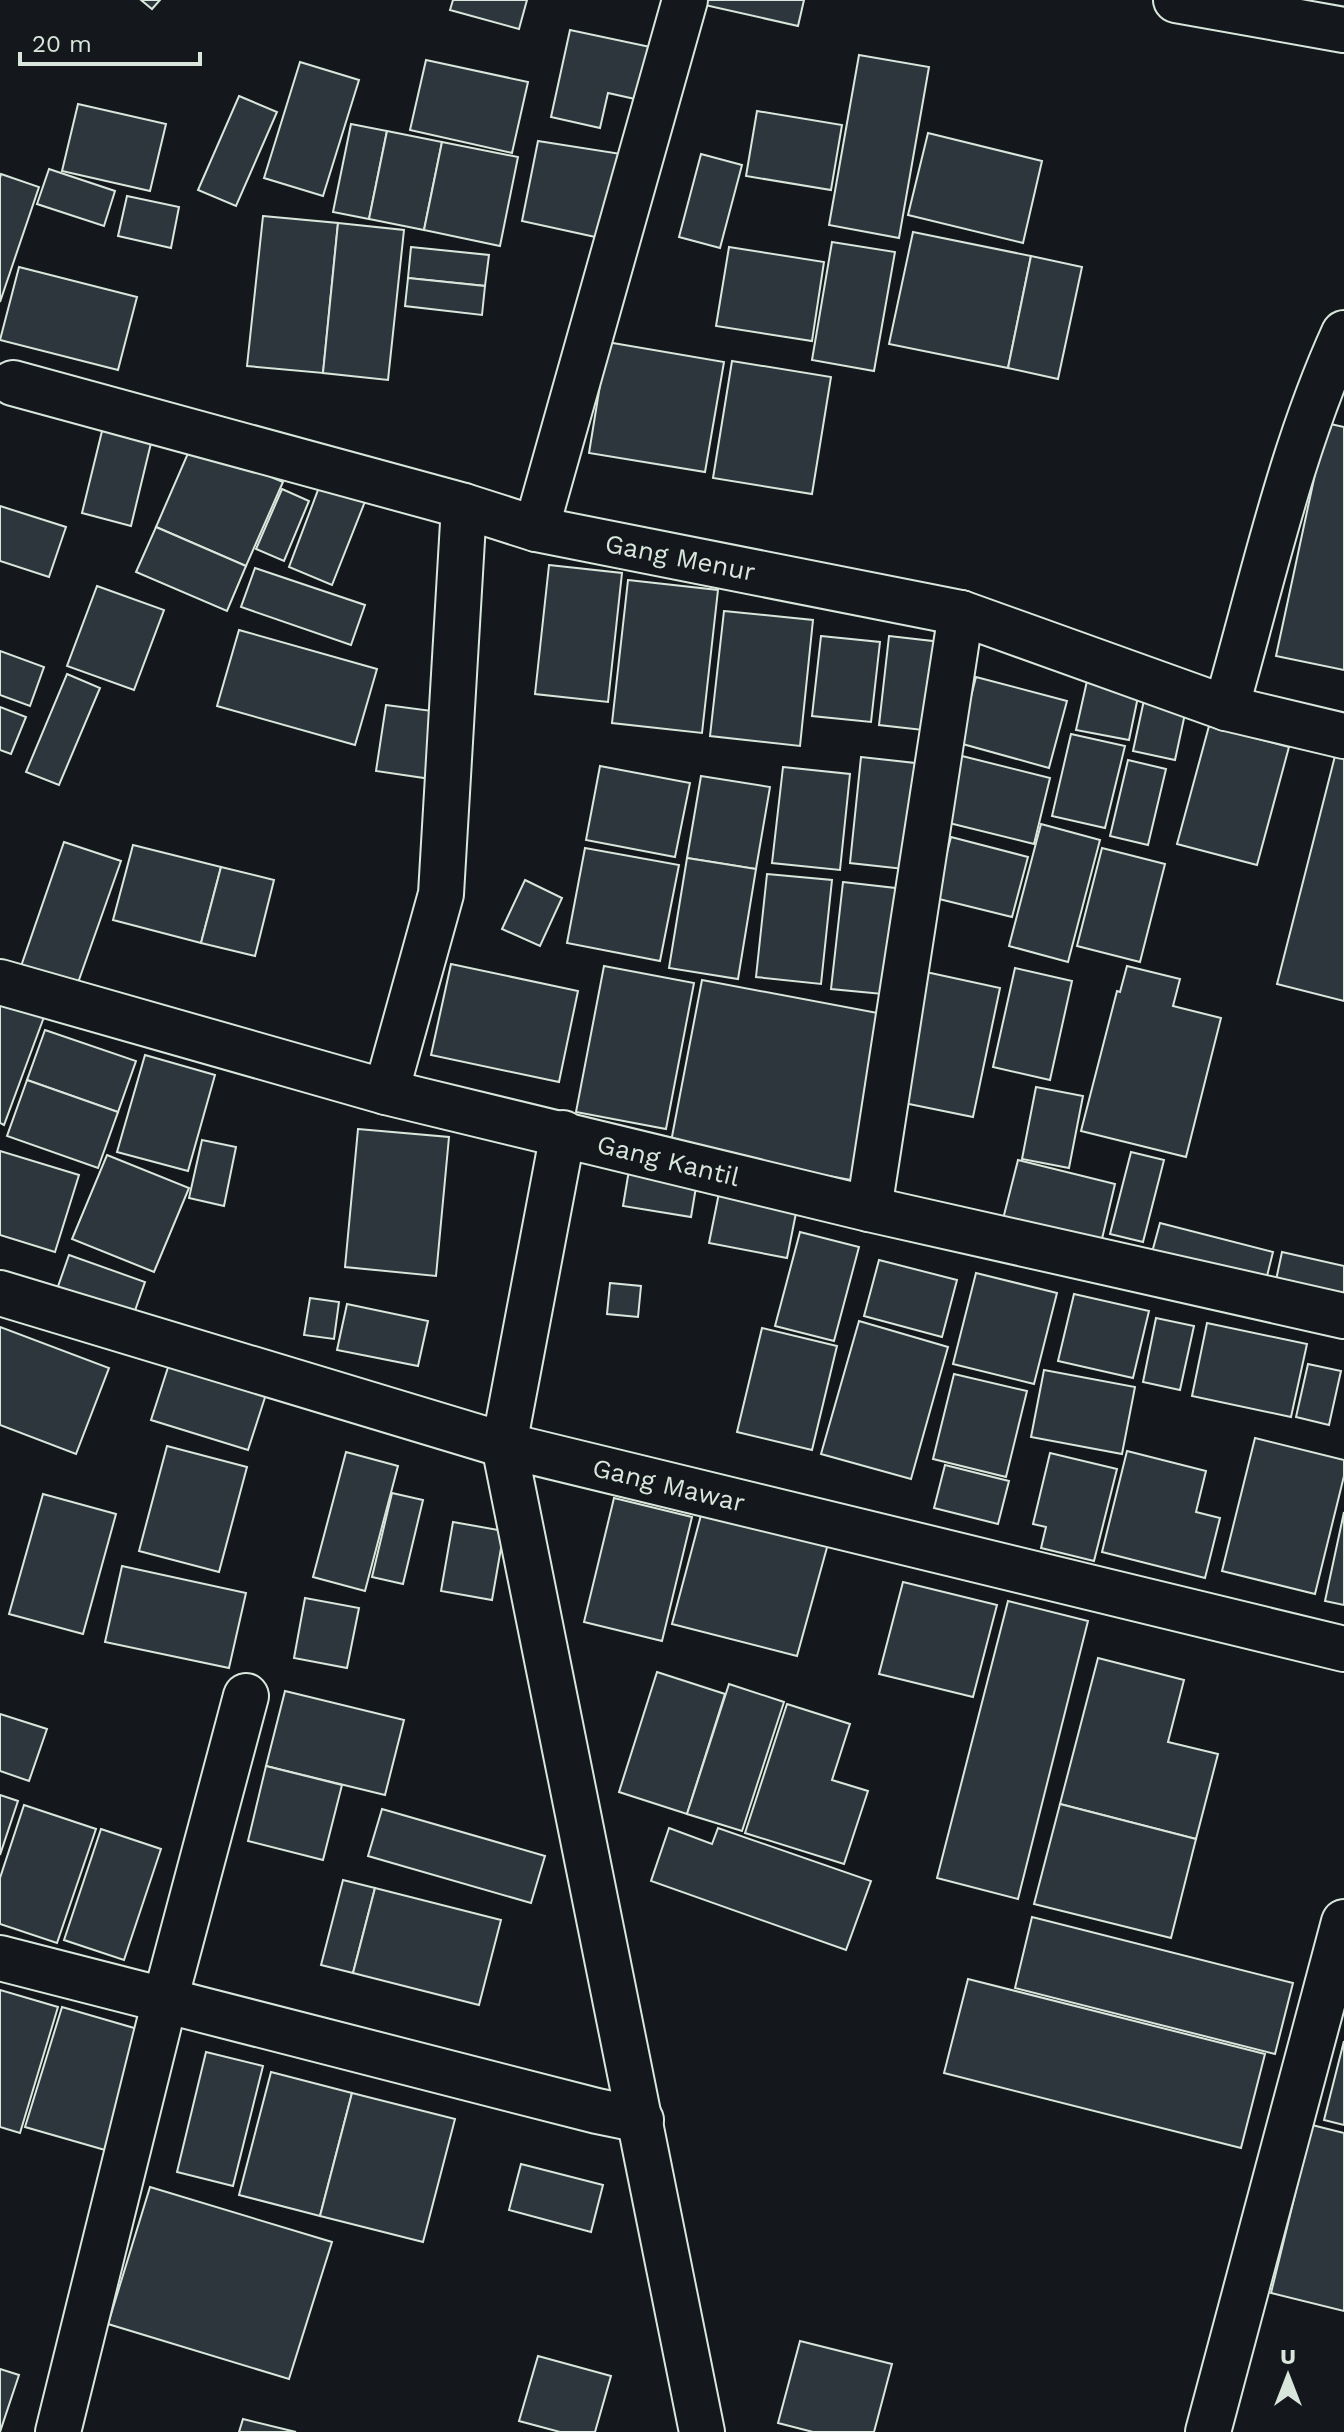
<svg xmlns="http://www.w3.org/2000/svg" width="1344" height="2432" viewBox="0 0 1344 2432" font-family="'Work Sans',sans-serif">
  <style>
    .building { fill: #2c363c; stroke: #d8e6dc; stroke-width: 2 }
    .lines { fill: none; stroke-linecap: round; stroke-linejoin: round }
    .minor-casing { stroke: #d8e6dc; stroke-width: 48 }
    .minor { stroke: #14181c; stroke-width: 44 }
    .labels { text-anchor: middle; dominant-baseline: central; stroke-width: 6; stroke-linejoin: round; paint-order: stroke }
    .street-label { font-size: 26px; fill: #d8e6dc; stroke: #14181c }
  </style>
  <rect width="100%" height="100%" fill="#14181c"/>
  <!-- building -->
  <g class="building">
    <polygon points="141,0 160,0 152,9"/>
    <polygon points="453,0 527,0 519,29 450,10"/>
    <polygon points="697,0 804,0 798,26 696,3"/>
    <polygon points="570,30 655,48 644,101 608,93 600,128 551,117"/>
    <polygon points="859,55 929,67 899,238 829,225"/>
    <polygon points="426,60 528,82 512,153 410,130"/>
    <polygon points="300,62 359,80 323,196 264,178"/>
    <polygon points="239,96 277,112 236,206 198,190"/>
    <polygon points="78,104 166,124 150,191 62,171"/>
    <polygon points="757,111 842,125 831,190 746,176"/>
    <polygon points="351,124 387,131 369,219 333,212"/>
    <polygon points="387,131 442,142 424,230 369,219"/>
    <polygon points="928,133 1042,161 1023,243 908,215"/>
    <polygon points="538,141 621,154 600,238 522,221"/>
    <polygon points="442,142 518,157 500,246 424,230"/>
    <polygon points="701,154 742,165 720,248 679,237"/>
    <polygon points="49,169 115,191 104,226 37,204"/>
    <polygon points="1,174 39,187 0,302 0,178"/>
    <polygon points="127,196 179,207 171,248 118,236"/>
    <polygon points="263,216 338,223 323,373 247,366"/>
    <polygon points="338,223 404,230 388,380 323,373"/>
    <polygon points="913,232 1031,256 1008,368 889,344"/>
    <polygon points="832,242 895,252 874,371 812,360"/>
    <polygon points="411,247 489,255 485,286 408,278"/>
    <polygon points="729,247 824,262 812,341 716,326"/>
    <polygon points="1031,256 1082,267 1058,379 1008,368"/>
    <polygon points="19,267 137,297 118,370 0,340"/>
    <polygon points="408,278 485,286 482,315 405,306"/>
    <polygon points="607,342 724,362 705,472 589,453"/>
    <polygon points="732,361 831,377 812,494 713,478"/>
    <polygon points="1326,423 1344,427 1344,670 1276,656"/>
    <polygon points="103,427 152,439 131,526 82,513"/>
    <polygon points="192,444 283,482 246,566 156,527"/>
    <polygon points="321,482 366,499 332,585 289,567"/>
    <polygon points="282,489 309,501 284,561 256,549"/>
    <polygon points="0,506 66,527 49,577 0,561"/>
    <polygon points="156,527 246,566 227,611 136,572"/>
    <polygon points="549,565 622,573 608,702 535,694"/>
    <polygon points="255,568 365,605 351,645 241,607"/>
    <polygon points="628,580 718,590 702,733 612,723"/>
    <polygon points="97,586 164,610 134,690 67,666"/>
    <polygon points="724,611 813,620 800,746 710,736"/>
    <polygon points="239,630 377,669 355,745 217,706"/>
    <polygon points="821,636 880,642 871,722 812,716"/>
    <polygon points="889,636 941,642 932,731 879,725"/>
    <polygon points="0,651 44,667 30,706 0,695"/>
    <polygon points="67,674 100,688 59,785 26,772"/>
    <polygon points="976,677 1067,701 1049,768 959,743"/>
    <polygon points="1087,681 1139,692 1129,740 1076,730"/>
    <polygon points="1144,700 1186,709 1175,760 1133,751"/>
    <polygon points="386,705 440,712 431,779 376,771"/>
    <polygon points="0,707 26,717 11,754 0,750"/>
    <polygon points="1209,726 1289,747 1257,865 1177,844"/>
    <polygon points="1071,734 1125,746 1105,828 1052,816"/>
    <polygon points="1336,752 1344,754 1344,1001 1277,984"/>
    <polygon points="958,755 1050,778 1034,844 941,821"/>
    <polygon points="861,757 924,764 913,870 850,863"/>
    <polygon points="1128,760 1166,769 1148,845 1110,836"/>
    <polygon points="600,766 690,783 675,857 586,840"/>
    <polygon points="783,767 850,774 840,870 772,863"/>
    <polygon points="701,776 770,787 756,869 687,858"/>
    <polygon points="1041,824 1100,840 1068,962 1009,946"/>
    <polygon points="951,837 1028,857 1012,917 935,898"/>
    <polygon points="64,842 121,861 74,994 18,975"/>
    <polygon points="133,845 221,867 201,943 113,920"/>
    <polygon points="585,848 679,865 660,961 567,943"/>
    <polygon points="1102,848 1165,864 1140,962 1077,946"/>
    <polygon points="687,858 756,869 738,979 669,968"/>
    <polygon points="221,867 274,880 255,956 201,943"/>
    <polygon points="767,874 832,880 821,984 756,977"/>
    <polygon points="525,880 562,898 540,946 502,929"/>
    <polygon points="843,882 904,889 893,995 831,989"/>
    <polygon points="451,964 578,991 559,1082 431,1055"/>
    <polygon points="604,966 694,983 666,1129 576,1112"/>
    <polygon points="1127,966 1180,979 1173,1006 1221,1018 1186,1157 1081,1131 1117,991 1120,992"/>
    <polygon points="1015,968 1072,981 1050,1080 993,1067"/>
    <polygon points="926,972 1000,988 973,1117 899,1102"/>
    <polygon points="702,980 883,1014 851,1180 670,1147"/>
    <polygon points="0,1004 44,1017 4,1125 0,1123"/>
    <polygon points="45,1030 136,1061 118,1112 27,1080"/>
    <polygon points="145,1055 215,1075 188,1171 117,1152"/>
    <polygon points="27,1080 118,1112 98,1168 7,1136"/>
    <polygon points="1036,1087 1083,1096 1069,1168 1022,1159"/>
    <polygon points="358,1129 449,1137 436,1276 345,1267"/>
    <polygon points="202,1140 236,1147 224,1206 189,1198"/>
    <polygon points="0,1151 79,1175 55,1252 0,1235"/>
    <polygon points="1131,1152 1164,1160 1143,1242 1110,1234"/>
    <polygon points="107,1155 189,1188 154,1272 72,1239"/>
    <polygon points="631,1158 699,1169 691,1217 623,1206"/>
    <polygon points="1018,1160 1115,1184 1101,1243 1003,1219"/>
    <polygon points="721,1183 799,1198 787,1258 709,1243"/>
    <polygon points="1160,1223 1273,1252 1262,1296 1148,1267"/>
    <polygon points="800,1232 859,1247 834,1341 775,1326"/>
    <polygon points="1282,1252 1344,1266 1344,1304 1273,1294"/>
    <polygon points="69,1255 145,1282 131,1322 55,1295"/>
    <polygon points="879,1260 957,1280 942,1337 864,1316"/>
    <polygon points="976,1273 1057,1293 1034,1384 953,1364"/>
    <polygon points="610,1283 641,1286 638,1317 607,1314"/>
    <polygon points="1074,1294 1149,1311 1133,1378 1058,1361"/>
    <polygon points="310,1298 339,1302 334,1339 304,1335"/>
    <polygon points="347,1304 428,1321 418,1366 337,1350"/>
    <polygon points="1156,1318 1194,1326 1180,1390 1143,1382"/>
    <polygon points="859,1321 948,1347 911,1479 821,1454"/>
    <polygon points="1207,1323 1307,1344 1291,1417 1192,1396"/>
    <polygon points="0,1327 109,1368 76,1454 0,1425"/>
    <polygon points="762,1328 837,1346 812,1450 737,1432"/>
    <polygon points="172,1355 269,1385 248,1450 151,1420"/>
    <polygon points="1308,1364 1341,1371 1329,1425 1296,1417"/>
    <polygon points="1044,1370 1135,1387 1122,1454 1031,1437"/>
    <polygon points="954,1374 1027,1391 1006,1477 933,1459"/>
    <polygon points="1255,1438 1344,1460 1344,1476 1315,1594 1222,1571"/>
    <polygon points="167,1446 247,1467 219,1572 139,1551"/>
    <polygon points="1127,1451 1206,1471 1196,1512 1220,1518 1205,1578 1102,1552"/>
    <polygon points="346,1452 398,1466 365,1591 313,1577"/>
    <polygon points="1050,1453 1117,1469 1094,1561 1041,1548 1046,1527 1033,1524"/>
    <polygon points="945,1465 1009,1481 998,1524 934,1508"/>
    <polygon points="392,1493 423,1500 403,1584 372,1577"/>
    <polygon points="43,1494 116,1514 83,1634 9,1614"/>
    <polygon points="614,1498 692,1517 662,1641 584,1622"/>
    <polygon points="705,1500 831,1533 797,1656 672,1624"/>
    <polygon points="1344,1512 1344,1605 1325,1601"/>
    <polygon points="453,1522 504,1531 492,1600 441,1591"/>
    <polygon points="122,1566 246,1593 229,1668 105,1642"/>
    <polygon points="903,1582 997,1605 973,1697 879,1674"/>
    <polygon points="305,1598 359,1608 347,1668 294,1658"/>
    <polygon points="1008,1601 1088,1621 1018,1899 937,1878"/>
    <polygon points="1098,1658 1184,1680 1168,1742 1218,1754 1196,1839 1060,1804"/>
    <polygon points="657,1672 725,1694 687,1814 619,1792"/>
    <polygon points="729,1684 784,1702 742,1831 687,1814"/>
    <polygon points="285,1691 404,1720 385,1795 266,1766"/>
    <polygon points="787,1704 850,1724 832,1780 868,1791 844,1864 745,1833"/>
    <polygon points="0,1714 47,1729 29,1781 0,1771"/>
    <polygon points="266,1766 342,1785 323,1860 248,1841"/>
    <polygon points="0,1795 18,1801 0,1855"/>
    <polygon points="1060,1804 1196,1839 1171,1938 1034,1904"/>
    <polygon points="24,1805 96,1829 57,1943 0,1924 0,1878"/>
    <polygon points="382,1809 545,1856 531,1903 368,1856"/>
    <polygon points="669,1828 712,1844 718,1828 871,1881 846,1950 651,1881"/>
    <polygon points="101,1829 161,1849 124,1960 64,1940"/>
    <polygon points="343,1880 375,1888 353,1973 321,1965"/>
    <polygon points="375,1888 501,1920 479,2005 353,1973"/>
    <polygon points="1032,1917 1293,1983 1275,2054 1015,1988"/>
    <polygon points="968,1979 1265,2054 1241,2148 944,2073"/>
    <polygon points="0,1990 58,2007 20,2133 0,2127"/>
    <polygon points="62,2007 141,2030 105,2150 25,2127"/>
    <polygon points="1344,2041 1344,2125 1324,2120"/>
    <polygon points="206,2052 263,2066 233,2186 177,2172"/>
    <polygon points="271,2072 352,2093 320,2216 239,2195"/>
    <polygon points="352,2093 455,2119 423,2242 320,2216"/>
    <polygon points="1312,2125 1344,2133 1344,2311 1271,2293"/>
    <polygon points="521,2164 603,2185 591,2232 509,2210"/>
    <polygon points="150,2187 332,2242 289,2379 108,2324"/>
    <polygon points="800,2341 892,2364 874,2432 813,2432 778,2423"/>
    <polygon points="538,2356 611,2376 595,2432 560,2432 519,2421"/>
    <polygon points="0,2369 19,2375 0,2432"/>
    <polygon points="243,2419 296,2432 239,2432"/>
  </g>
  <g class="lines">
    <defs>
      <g id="minor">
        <polyline points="1176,0 1344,30"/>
        <path id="s1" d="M13,383l451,123 72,23 425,84 265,95 118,28"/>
        <polyline points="536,529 685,0"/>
        <path d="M1226,708c36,-125 64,-257 118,-375"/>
        <path id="s2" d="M0,982l386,110 483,117 475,107"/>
        <polyline points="386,1092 441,894 464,506"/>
        <polyline points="563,1133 504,1445 702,2432"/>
        <polyline points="869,1209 961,613"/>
        <path id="s3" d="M0,1293l504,152 840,204"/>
        <polyline points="0,1958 597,2111 641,2120"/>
        <polyline points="58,2432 165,2000 246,1696"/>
        <polyline points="1208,2432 1344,1922"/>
      </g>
    </defs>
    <!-- minor casing -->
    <use href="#minor" class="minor-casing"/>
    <!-- minor -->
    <use href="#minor" class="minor"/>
  </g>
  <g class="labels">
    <!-- street labels -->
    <g class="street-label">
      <text stroke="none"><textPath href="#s1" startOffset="690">Gang Menur</textPath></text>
      <text stroke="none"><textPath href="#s2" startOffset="692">Gang Kantil</textPath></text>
      <text stroke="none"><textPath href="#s3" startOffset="696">Gang Mawar</textPath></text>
    </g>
  </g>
  <!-- north arrow -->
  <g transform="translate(1288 2376)" stroke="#14181c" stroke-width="6" paint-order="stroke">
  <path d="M0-6L14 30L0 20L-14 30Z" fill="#d8e6dc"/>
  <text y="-12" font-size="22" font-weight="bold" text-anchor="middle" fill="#d8e6dc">U</text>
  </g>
  <!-- scale -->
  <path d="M20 52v12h180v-12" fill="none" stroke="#d8e6dc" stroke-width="4"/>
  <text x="32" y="52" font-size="24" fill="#d8e6dc" stroke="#14181c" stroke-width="6" paint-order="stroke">20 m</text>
</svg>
